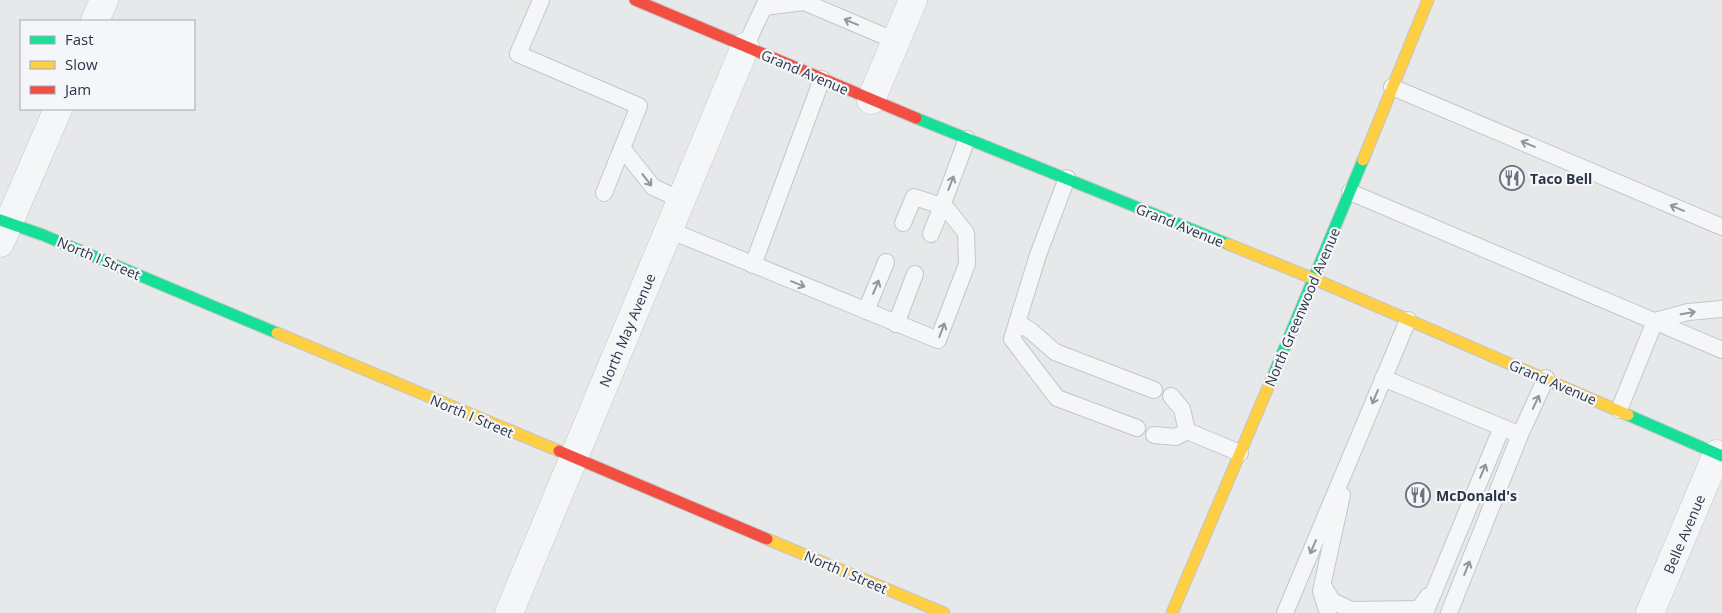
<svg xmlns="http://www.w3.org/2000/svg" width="1722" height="613" viewBox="0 0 1722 613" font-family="'Open Sans',sans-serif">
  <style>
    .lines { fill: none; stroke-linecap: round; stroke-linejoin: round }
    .lane-casing { stroke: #c4c6c8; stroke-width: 18 }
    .street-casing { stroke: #c4c6c8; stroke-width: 29 }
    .fast-casing { stroke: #c4c6c8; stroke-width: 13 }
    .slow-casing { stroke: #c4c6c8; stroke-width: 13 }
    .jam-casing { stroke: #c4c6c8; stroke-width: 13 }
    .lane { stroke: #f5f6f7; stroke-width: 16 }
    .street { stroke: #f5f6f7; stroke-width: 28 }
    .fast { stroke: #16e098; stroke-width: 11 }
    .slow { stroke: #ffcf43; stroke-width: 11 }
    .jam { stroke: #f24e42; stroke-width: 11 }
    .oneway { stroke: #90959e }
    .labels { text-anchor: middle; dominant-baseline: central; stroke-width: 4.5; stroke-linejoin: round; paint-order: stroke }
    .street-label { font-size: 14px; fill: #2b3445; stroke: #f4f6f9 }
    .poi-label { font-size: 14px; font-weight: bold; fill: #2b3445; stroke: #f4f6f9; text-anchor: start }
  </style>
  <rect width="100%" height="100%" fill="#e6e8ea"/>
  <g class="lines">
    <defs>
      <g id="lane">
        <polyline points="541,0 518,54 639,106 604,193"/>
        <polyline points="764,7 804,2 896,41"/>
        <polyline points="745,47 767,0"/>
        <polyline points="1392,87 1722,227"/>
        <polyline points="622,148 653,187 681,200"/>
        <polyline points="1067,178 1038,255 1012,339 1057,398 1137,428"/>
        <polyline points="1350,192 1722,350"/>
        <polyline points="903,223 914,197 942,206 931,234"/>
        <polyline points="669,230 938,340 967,264 966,233 947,209 942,206 967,139"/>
        <polyline points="753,265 822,79"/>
        <polyline points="866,311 886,262"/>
        <polyline points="1017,322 1031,331 1055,352 1154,390"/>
        <polyline points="896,324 915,274"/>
        <polyline points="1383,378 1511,431"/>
        <polyline points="1171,396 1182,409 1187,431"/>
        <polyline points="1619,410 1655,321 1688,312 1722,309"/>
        <polyline points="1187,431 1240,453"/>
        <polyline points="1154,435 1176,437 1187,431"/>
        <polyline points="1324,587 1332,601 1351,610 1419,609 1428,596"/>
        <polyline points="1285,613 1408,320"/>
        <polyline points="1328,613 1321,591 1342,495"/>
        <polyline points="1425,613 1502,427"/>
        <polyline points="1449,613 1520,435 1546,378"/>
      </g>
      <g id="street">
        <polyline points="95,21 104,0"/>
        <polyline points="871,100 913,0"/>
        <polyline points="0,243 58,109"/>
        <polyline points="509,613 745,47"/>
        <polyline points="1650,613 1717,454"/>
      </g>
      <g id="fast">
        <polyline points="916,118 1228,244"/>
        <polyline points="0,220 43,235 277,333"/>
        <polyline points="1272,378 1363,160"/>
        <polyline points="1628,415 1722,456"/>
      </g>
      <g id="slow">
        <polyline points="1363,160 1428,0"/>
        <polyline points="1228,244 1314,279 1628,415"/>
        <polyline points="277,333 559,451"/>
        <polyline points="767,539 944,613"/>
        <polyline points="1172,613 1272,378"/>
      </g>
      <g id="jam">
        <polyline points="635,0 916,118"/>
        <polyline points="559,451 767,539"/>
      </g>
    </defs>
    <!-- lane casing -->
    <use href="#lane" class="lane-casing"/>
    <!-- street casing -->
    <use href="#street" class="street-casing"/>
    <!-- fast casing -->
    <use href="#fast" class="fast-casing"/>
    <!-- slow casing -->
    <use href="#slow" class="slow-casing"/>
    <!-- jam casing -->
    <use href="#jam" class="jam-casing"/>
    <!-- lane -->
    <use href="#lane" class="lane"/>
    <!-- street -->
    <use href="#street" class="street"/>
    <!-- fast -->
    <use href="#fast" class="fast"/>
    <!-- slow -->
    <use href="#slow" class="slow"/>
    <!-- jam -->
    <use href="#jam" class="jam"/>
  </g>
  <!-- one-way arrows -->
  <defs><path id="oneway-shaft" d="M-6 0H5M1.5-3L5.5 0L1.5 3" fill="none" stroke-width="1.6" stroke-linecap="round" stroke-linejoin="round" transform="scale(1.25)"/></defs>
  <g class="oneway">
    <use href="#oneway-shaft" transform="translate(851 22) rotate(-157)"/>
    <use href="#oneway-shaft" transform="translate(1528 144) rotate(-157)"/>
    <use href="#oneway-shaft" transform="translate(647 180) rotate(52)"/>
    <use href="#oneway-shaft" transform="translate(951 183) rotate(-69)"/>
    <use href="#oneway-shaft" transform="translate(1677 208) rotate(-157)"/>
    <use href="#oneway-shaft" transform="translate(798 284) rotate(22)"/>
    <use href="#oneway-shaft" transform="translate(876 287) rotate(-67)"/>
    <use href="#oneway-shaft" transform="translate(1688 313) rotate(-10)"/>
    <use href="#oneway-shaft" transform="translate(942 330) rotate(-69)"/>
    <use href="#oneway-shaft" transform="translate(1375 397) rotate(113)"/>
    <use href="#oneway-shaft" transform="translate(1536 402) rotate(-65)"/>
    <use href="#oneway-shaft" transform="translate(1483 471) rotate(-67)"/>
    <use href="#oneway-shaft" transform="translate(1313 547) rotate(113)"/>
    <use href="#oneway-shaft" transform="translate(1467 568) rotate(-68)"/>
  </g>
  <!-- icons -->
  <defs>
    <symbol id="restaurant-ring" viewBox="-11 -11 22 22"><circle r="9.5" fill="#f4f6f9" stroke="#6c737f" stroke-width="1.5"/><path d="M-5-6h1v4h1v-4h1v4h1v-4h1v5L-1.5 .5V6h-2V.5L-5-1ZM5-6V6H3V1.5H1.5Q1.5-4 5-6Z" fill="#6c737f"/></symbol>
  </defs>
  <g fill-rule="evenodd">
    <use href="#restaurant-ring" x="1498" y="164" width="28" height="28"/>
    <use href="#restaurant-ring" x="1404" y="481" width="28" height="28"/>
  </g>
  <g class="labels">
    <!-- street labels -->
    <g class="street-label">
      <text transform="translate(805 72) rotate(23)">Grand Avenue</text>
      <text transform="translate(1180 225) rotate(22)">Grand Avenue</text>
      <text transform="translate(99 258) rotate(23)">North I Street</text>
      <text transform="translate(1302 307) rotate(-67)">North Greenwood Avenue</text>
      <text transform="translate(627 330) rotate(-67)">North May Avenue</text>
      <text transform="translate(1553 382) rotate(23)">Grand Avenue</text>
      <text transform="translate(472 416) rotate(23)">North I Street</text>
      <text transform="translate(1684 534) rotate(-67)">Belle Avenue</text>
      <text transform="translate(846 572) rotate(23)">North I Street</text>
    </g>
    <!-- poi labels -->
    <g class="poi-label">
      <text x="1530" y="178">Taco Bell</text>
      <text x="1436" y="495">McDonald's</text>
    </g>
  </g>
  <!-- legend -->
  <rect x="20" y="20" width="175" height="90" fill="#f4f6f9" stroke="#a4a8b1"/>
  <rect x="30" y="36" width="25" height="8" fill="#16e098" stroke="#a4a8b1"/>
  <text x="65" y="45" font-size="15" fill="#2b3445">Fast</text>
  <rect x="30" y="61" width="25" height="8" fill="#ffcf43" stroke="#a4a8b1"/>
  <text x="65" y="70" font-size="15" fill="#2b3445">Slow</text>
  <rect x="30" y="86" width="25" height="8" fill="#f24e42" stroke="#a4a8b1"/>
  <text x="65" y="95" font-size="15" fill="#2b3445">Jam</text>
</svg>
